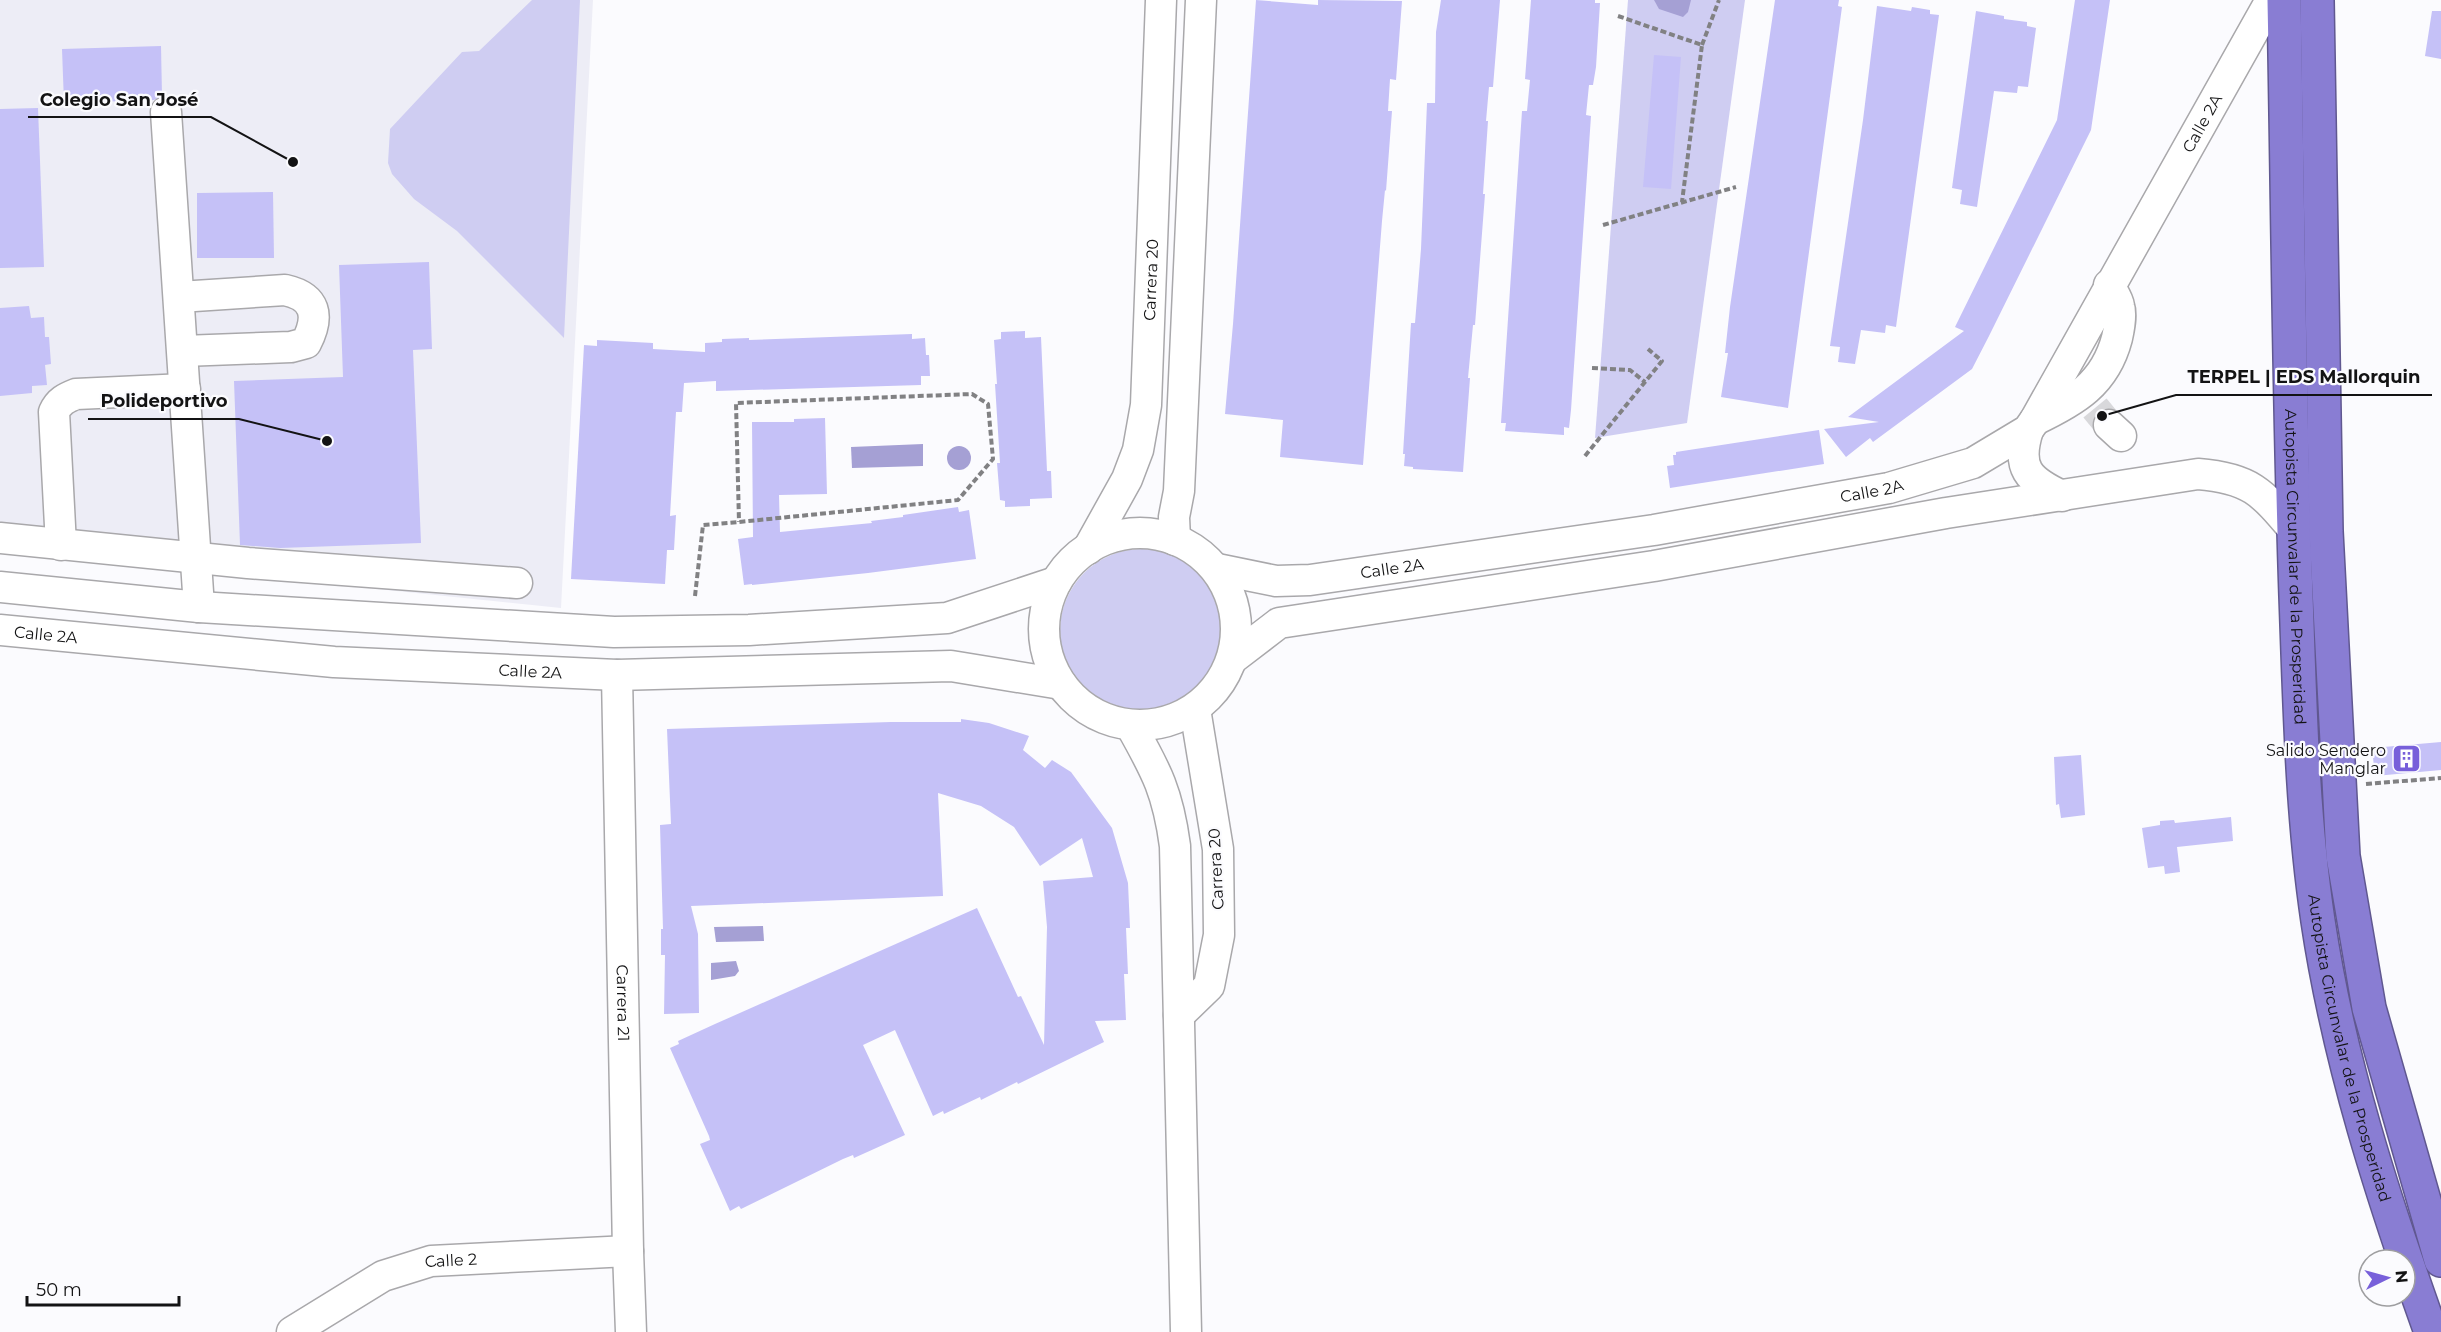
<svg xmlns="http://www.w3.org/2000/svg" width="2441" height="1332" viewBox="0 0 2441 1332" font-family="Montserrat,sans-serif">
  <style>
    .built { fill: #ededf6 }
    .green { fill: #cfcdf2 }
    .water { fill: #a5a0d4 }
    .building { fill: #c5c1f7 }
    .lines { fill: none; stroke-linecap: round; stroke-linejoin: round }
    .minor-tunnel { stroke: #d8d8db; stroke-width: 30; stroke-dasharray: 30 15; stroke-linecap: butt }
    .minor-casing { stroke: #a9a8ab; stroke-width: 33 }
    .highway-casing { stroke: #605890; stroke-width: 36 }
    .path { stroke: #818183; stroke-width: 4; stroke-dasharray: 6 3; stroke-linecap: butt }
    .minor { stroke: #fff; stroke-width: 30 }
    .highway { stroke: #897dd3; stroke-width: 33 }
    .labels { text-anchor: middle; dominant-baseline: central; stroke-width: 4.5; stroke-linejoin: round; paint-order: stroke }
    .street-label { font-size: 16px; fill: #131314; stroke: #fbfbfe }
    .poi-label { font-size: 16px; fill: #131314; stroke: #fbfbfe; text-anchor: end }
    .leader { fill: none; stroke: #131314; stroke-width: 2 }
    .callout-dot { fill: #131314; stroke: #fbfbfe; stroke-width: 2 }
    .callout-label { font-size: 18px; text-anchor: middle; font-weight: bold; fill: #131314; stroke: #fbfbfe; stroke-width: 4.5; stroke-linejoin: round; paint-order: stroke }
  </style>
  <rect width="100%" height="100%" fill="#fbfbfe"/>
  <!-- built -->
  <polygon class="built" points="0,0 593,0 561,608 0,550"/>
  <!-- green -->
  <g class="green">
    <polygon points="532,0 580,0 564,338 457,231 414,199 392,174 388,163 390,129 462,52 479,51"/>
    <polygon points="1628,0 1745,0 1687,423 1595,438"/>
    <circle cx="1142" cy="631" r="82"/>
  </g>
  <!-- water -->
  <g class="water">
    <polygon points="1654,0 1691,0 1688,12 1683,17 1659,9"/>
    <polygon points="923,444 923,466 852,468 851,447"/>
    <circle cx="959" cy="458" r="12"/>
    <polygon points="763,926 764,941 716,942 714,927"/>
    <polygon points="736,961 739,971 735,976 711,980 711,963"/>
  </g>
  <!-- building -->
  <g class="building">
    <polygon points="1256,0 1318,5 1318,0 1402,1 1396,80 1390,79 1388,111 1392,111 1386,191 1385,190 1382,221 1363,465 1280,457 1283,420 1225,414 1233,324"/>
    <polygon points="1441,0 1500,0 1493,87 1489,87 1486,121 1488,121 1483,194 1485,194 1475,325 1473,325 1468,378 1470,378 1463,472 1413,469 1413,467 1404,466 1405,454 1403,454 1411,323 1415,323 1421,249 1427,103 1435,103 1436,32"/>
    <polygon points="1531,0 1595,0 1595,3 1600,3 1596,67 1593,85 1589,85 1586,115 1591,116 1571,410 1569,428 1564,427 1564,435 1505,431 1506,423 1501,423 1522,111 1527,111 1530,80 1525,79"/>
    <polygon points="1775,0 1839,0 1838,6 1842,7 1788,408 1721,397 1728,353 1725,353 1730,307"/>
    <polygon points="2075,0 2110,0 2091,130 1989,336 1972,369 1873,442 1870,438 1846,457 1824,429 1879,422 1848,417 1964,331 1955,327 2057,120"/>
    <polygon points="1877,6 1911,11 1912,7 1930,10 1930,14 1939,15 1896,327 1886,325 1885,333 1861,330 1855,364 1838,362 1840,347 1830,346 1863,120"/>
    <polygon points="1976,11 2004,16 2004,19 2027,22 2027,26 2036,28 2028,87 2018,86 2017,93 1994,91 1977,207 1960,204 1962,190 1952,188"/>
    <polygon points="2432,11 2441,11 2441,59 2425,56"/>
    <polygon points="161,46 162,96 154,100 64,103 62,49"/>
    <polygon points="1654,55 1681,57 1671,189 1643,187"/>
    <polygon points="38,108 44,267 0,268 0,109"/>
    <polygon points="273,192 274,258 197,258 197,193"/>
    <polygon points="429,262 432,349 413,350 421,543 280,548 240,545 234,381 343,377 339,265"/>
    <polygon points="29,306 31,318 44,317 45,337 49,337 51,364 45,365 47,385 32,386 32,393 0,396 0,308"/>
    <polygon points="1025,331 1025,338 1041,337 1047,471 1051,471 1052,498 1030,499 1030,506 1005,507 1005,501 1000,500 997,463 1000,463 995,384 997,384 994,340 1001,339 1001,332"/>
    <polygon points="912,334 912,339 925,338 926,355 929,355 930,376 921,376 921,385 716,391 716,381 684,383 682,412 676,412 670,516 676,515 674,550 667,550 665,584 571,579 584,345 597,346 597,340 653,343 653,349 705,352 705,343 722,342 722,339 749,338 749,340"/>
    <polygon points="825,418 827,494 779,495 780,532 872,523 871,521 903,517 903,515 958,507 959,512 969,510 976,559 868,573 752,585 752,584 744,585 738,539 753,537 752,422 794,422 794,419"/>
    <polygon points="1819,430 1824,464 1670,488 1667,466 1674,465 1673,455 1676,455 1676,452"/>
    <polygon points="961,719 989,723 1029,736 1023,750 1045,768 1052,760 1071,772 1112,828 1128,883 1130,928 1126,928 1128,974 1124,974 1126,1020 1095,1021 1104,1042 1018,1084 1017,1082 981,1100 980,1097 944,1114 943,1111 933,1116 895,1030 863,1045 905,1135 854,1158 853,1155 843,1159 741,1209 739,1206 730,1211 700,1144 710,1140 709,1136 670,1048 679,1044 678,1041 715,1024 977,908 1018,997 1021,996 1044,1045 1047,927 1043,881 1093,877 1082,838 1040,866 1014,827 981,806 938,793 943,896 691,906 698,934 699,1013 664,1014 665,955 661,955 661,929 663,929 660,825 671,824 667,729 891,722 961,722"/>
    <polygon points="2441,742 2441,770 2375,776 2372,748"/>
    <polygon points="2081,755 2085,815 2061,818 2059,804 2056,805 2054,757"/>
    <polygon points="2231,817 2233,841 2177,847 2180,872 2165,874 2164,866 2148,868 2142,828 2160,825 2160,821 2174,820 2175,823"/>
  </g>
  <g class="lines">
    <!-- minor-tunnel -->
    <polyline class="minor-tunnel" points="2095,408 2109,425"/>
    <defs>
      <g id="minor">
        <polyline points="166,112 199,607"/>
        <path d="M179,297l106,-7c31,7 35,26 21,53l-15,4 -108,4"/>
        <path d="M2035,420c40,-19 70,-36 82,-82 2,-9 5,-23 2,-32 -1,-7 -7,-15 -10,-21"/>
        <polyline points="2109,425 2121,436"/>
        <path d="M2028,430c-12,38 0,50 34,66"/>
        <circle cx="1140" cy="629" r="96"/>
        <polyline points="0,538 248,563 517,583"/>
        <polyline points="1175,540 1174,517 1179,491 1201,0"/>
        <path d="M61,545l-7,-133c5,-11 12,-14 22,-18l109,-5"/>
        <path id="s1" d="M1088,549l39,-70 11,-29 8,-45 15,-405"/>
        <path id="s2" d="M1217,569l59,12 34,-1 344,-50 235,-42 84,-25 55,-33 7,-10 236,-420"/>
        <polyline points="0,587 199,607 614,632 749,630 947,618 1056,582"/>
        <path id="s3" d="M0,630l334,32 283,13 334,-9 110,18"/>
        <path d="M1232,659l47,-36 375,-57 292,-53 252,-39c52,4 64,18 96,56"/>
        <path id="s4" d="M617,675l11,576 3,81"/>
        <path d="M1131,726c26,46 37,67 44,120l11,486"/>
        <polyline points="1179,1015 1209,986 1219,935 1218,849 1195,709"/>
        <path id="s5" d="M292,1332l91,-56 48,-15 197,-10"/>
      </g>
      <g id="highway">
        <path id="s6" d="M2284,0c4,199 5,398 12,596 4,109 6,217 22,325 21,141 65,277 113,411"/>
        <polyline points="2317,0 2326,531 2343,856 2369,1008 2441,1260"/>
      </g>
    </defs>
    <!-- minor casing -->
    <use href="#minor" class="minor-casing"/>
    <!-- highway casing -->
    <use href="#highway" class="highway-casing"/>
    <!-- path -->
    <g class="path">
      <polyline points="1618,16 1702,45 1682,202"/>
      <polyline points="1702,45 1719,0"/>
      <polyline points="1603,225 1736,187"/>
      <polyline points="1592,368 1630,370 1645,382"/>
      <polyline points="1585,456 1662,361 1648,349"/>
      <polyline points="695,596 703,525 739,522 958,500 993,459 988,404 972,394 736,403 739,522"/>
      <polyline points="2366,784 2441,778"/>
    </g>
    <!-- minor -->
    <use href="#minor" class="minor"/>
    <!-- highway -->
    <use href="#highway" class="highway"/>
  </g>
  <!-- icons -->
  <defs>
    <symbol id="building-square" viewBox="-11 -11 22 22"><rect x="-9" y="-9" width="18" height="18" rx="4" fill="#7860da" stroke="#fbfbfe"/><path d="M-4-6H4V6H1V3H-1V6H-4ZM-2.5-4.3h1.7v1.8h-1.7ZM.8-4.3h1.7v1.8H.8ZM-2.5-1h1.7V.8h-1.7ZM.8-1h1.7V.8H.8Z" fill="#fff"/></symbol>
  </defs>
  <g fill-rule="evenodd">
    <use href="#building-square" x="2390" y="742" width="33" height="33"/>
  </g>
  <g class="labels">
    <!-- street labels -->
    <g class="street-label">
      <text stroke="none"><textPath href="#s2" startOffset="1185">Calle 2A</textPath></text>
      <text stroke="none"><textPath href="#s1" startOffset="282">Carrera 20</textPath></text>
      <text stroke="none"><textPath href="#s2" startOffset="663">Calle 2A</textPath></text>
      <text stroke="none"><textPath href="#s6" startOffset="567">Autopista Circunvalar de la Prosperidad</textPath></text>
      <text stroke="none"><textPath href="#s2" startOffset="177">Calle 2A</textPath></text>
      <text stroke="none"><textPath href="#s3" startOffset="46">Calle 2A</textPath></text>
      <text stroke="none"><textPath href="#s3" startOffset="532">Calle 2A</textPath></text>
      <text transform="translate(1216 869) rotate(-93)">Carrera 20</text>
      <text stroke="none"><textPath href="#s4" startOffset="328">Carrera 21</textPath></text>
      <text stroke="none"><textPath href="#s6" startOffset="1053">Autopista Circunvalar de la Prosperidad</textPath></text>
      <text stroke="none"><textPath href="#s5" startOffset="177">Calle 2</textPath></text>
    </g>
    <!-- poi labels -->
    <g class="poi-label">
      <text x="2386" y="750">Salido Sendero<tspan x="2386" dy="18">Manglar</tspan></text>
    </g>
  </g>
  <!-- callouts -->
  <path class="leader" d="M293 162L211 117H28M2102 416L2176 395H2432M327 441L239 419H88"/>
  <g class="callout-dot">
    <circle cx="293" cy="162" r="6"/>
    <circle cx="2102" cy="416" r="6"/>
    <circle cx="327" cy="441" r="6"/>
  </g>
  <g class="callout-label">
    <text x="119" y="106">Colegio San José</text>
    <text x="2304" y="383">TERPEL | EDS Mallorquin</text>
    <text x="164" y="407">Polideportivo</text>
  </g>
  <!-- north arrow -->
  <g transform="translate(2387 1278) rotate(85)"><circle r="28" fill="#fbfbfe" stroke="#9e9ea0" stroke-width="1.5"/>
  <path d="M0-4.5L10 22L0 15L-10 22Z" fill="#7860da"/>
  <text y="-9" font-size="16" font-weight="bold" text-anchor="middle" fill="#131314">N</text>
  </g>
  <!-- scale -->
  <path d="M27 1296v9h152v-9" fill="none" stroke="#131314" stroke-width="3"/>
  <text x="36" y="1296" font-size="18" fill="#131314" stroke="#fbfbfe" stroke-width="4.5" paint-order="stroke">50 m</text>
</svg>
